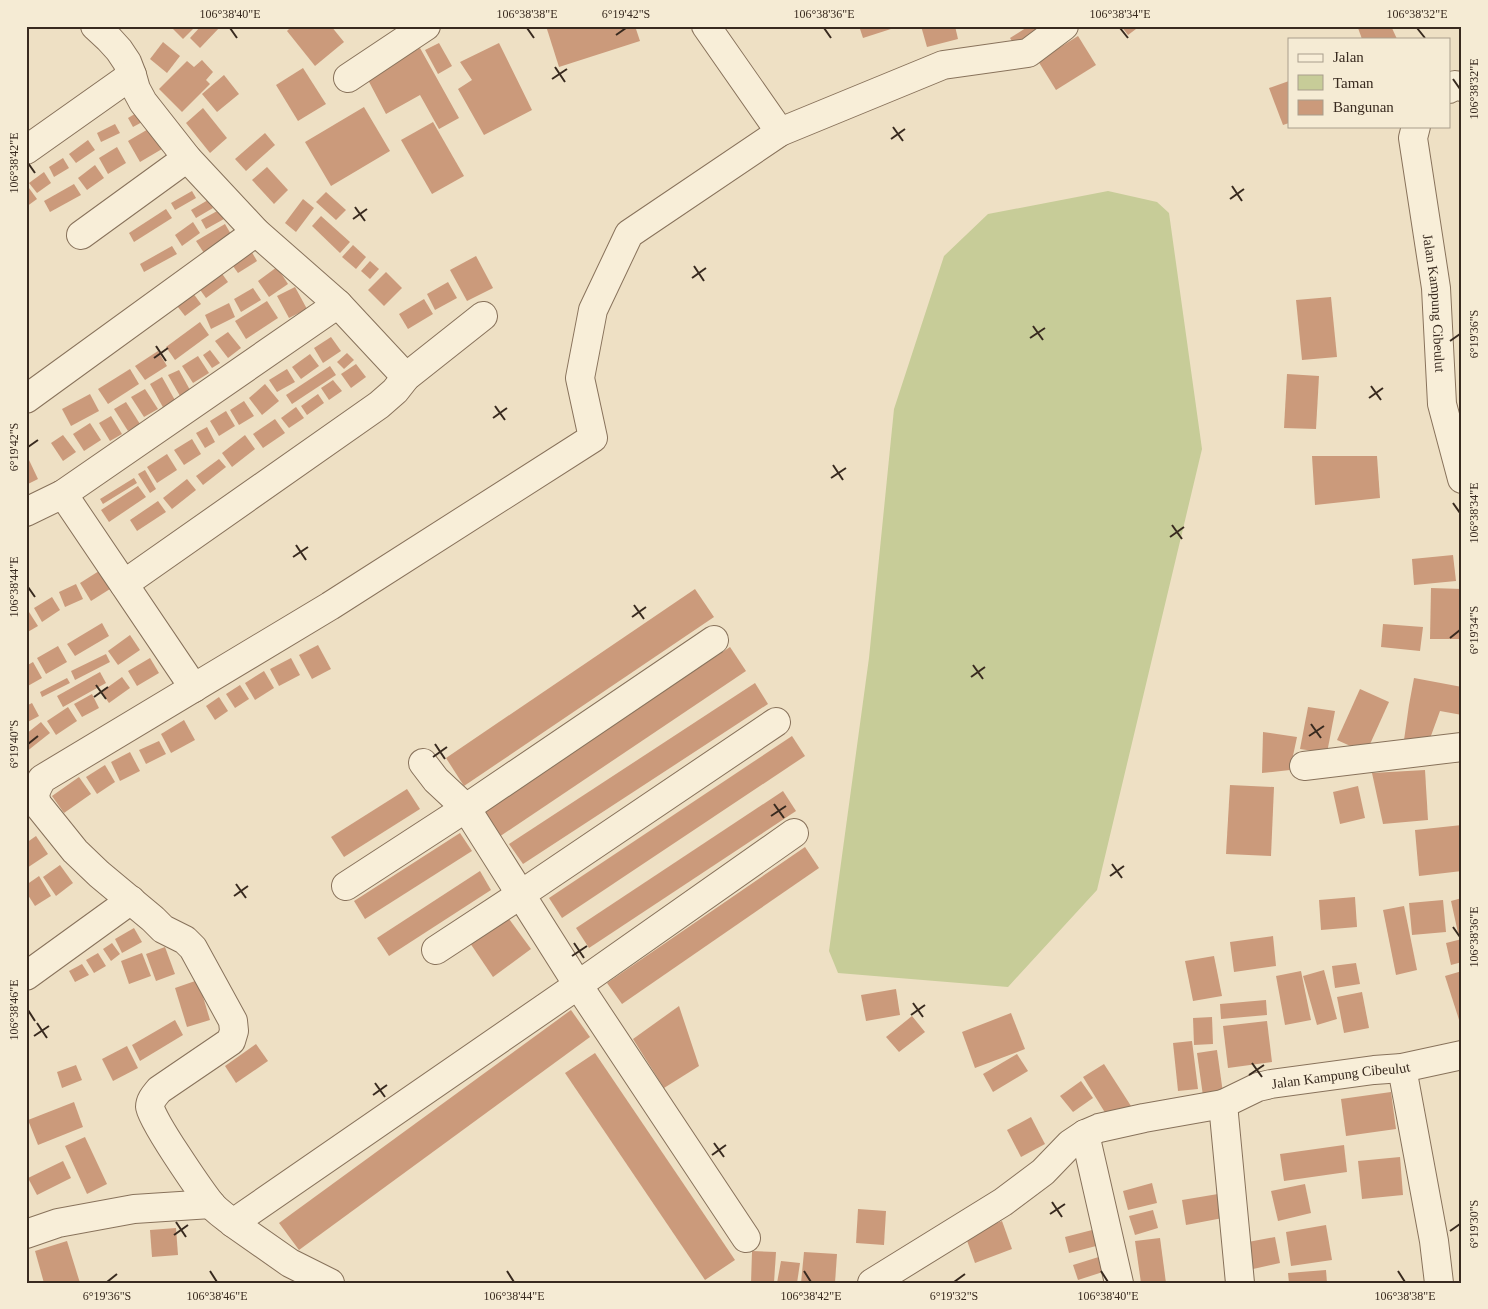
<svg xmlns="http://www.w3.org/2000/svg" width="1488" height="1309" viewBox="0 0 1488 1309" font-family="'Times New Roman',serif">
  <style>
    .green { fill: #c7cc98 }
    .building { fill: #cb9a7b }
    .lines { fill: none; stroke-linecap: round; stroke-linejoin: round }
    .minor-casing { stroke: #88725b; stroke-width: 30 }
    .minor { stroke: #f8eed8; stroke-width: 28 }
    .ticks { fill: none; stroke: #382a1f; stroke-width: 2 }
    .labels { text-anchor: middle; dominant-baseline: central; stroke-width: 4.5; stroke-linejoin: round; paint-order: stroke }
    .street-label { font-size: 14px; fill: #382a1f; stroke: #f5ebd4 }
    .neatline { fill: none; stroke: #382a1f; stroke-width: 2 }
    .ticks-label { font-size: 12px; text-anchor: middle; fill: #382a1f }
  </style>
  <rect width="100%" height="100%" fill="#eee0c4"/>
  <!-- green -->
  <polygon class="green" points="1108,191 1157,202 1169,213 1202,449 1097,890 1008,987 838,973 829,951 869,658 894,409 944,256 988,214"/>
  <!-- building -->
  <g class="building">
    <polygon points="170,26 196,26 183,39"/>
    <polygon points="201,26 221,26 200,48 190,38"/>
    <polygon points="292,26 331,26 344,42 315,66 287,31"/>
    <polygon points="546,26 635,26 640,41 559,67"/>
    <polygon points="859,26 893,26 894,28 863,38"/>
    <polygon points="921,26 955,26 958,39 927,47"/>
    <polygon points="1029,26 1043,26 1024,60 1010,38"/>
    <polygon points="1121,26 1140,26 1128,35"/>
    <polygon points="1362,26 1391,26 1397,39 1362,39 1358,28"/>
    <polygon points="1078,36 1096,65 1056,90 1038,61"/>
    <polygon points="163,42 180,56 167,73 150,59"/>
    <polygon points="439,43 452,66 438,74 425,50"/>
    <polygon points="499,43 532,110 484,135 458,89 472,80 460,62"/>
    <polygon points="420,48 459,118 439,129 420,95 386,114 367,78"/>
    <polygon points="202,60 213,72 206,80 210,84 182,112 159,89 187,61 194,67"/>
    <polygon points="303,68 326,104 298,121 276,85"/>
    <polygon points="224,75 239,94 217,112 202,94"/>
    <polygon points="1289,81 1289,123 1283,125 1269,88"/>
    <polygon points="364,107 390,151 331,186 305,142"/>
    <polygon points="203,108 227,138 210,153 186,123"/>
    <polygon points="138,112 144,121 133,127 128,118"/>
    <polygon points="433,122 464,176 432,194 401,140"/>
    <polygon points="115,124 120,133 101,142 97,133"/>
    <polygon points="150,128 162,149 140,162 128,141"/>
    <polygon points="265,133 275,145 246,171 235,159"/>
    <polygon points="88,140 95,150 76,163 69,154"/>
    <polygon points="117,147 126,163 108,174 99,158"/>
    <polygon points="63,158 69,168 54,177 49,167"/>
    <polygon points="95,165 104,178 87,190 78,178"/>
    <polygon points="267,167 288,190 274,204 252,180"/>
    <polygon points="44,172 51,183 37,193 29,183"/>
    <polygon points="26,184 37,199 26,207"/>
    <polygon points="74,184 81,195 50,212 44,201"/>
    <polygon points="192,191 196,198 175,210 171,203"/>
    <polygon points="326,192 346,210 336,220 316,202"/>
    <polygon points="303,199 314,208 296,232 285,223"/>
    <polygon points="208,200 213,208 196,218 191,210"/>
    <polygon points="166,209 172,218 134,242 129,233"/>
    <polygon points="219,210 224,219 206,229 201,220"/>
    <polygon points="321,216 350,242 340,253 312,226"/>
    <polygon points="193,222 200,233 182,246 175,235"/>
    <polygon points="225,224 232,236 204,253 196,241"/>
    <polygon points="353,245 366,257 356,269 342,257"/>
    <polygon points="172,246 177,254 144,272 140,264"/>
    <polygon points="250,249 257,261 238,273 230,262"/>
    <polygon points="476,256 493,288 467,301 450,270"/>
    <polygon points="370,261 379,269 370,279 361,271"/>
    <polygon points="215,264 228,282 206,298 193,280"/>
    <polygon points="277,267 288,284 269,297 258,281"/>
    <polygon points="386,272 402,288 384,306 368,290"/>
    <polygon points="448,282 457,298 435,310 427,294"/>
    <polygon points="295,287 307,309 289,318 277,296"/>
    <polygon points="253,288 261,300 241,312 234,299"/>
    <polygon points="190,289 201,304 185,316 174,302"/>
    <polygon points="1331,297 1337,357 1302,360 1296,300"/>
    <polygon points="424,299 433,314 408,329 399,314"/>
    <polygon points="267,301 278,318 246,339 235,321"/>
    <polygon points="229,303 235,317 211,329 205,315"/>
    <polygon points="200,322 209,335 175,360 166,347"/>
    <polygon points="228,332 241,348 228,358 215,341"/>
    <polygon points="331,337 341,351 323,363 314,348"/>
    <polygon points="210,350 220,363 212,368 203,355"/>
    <polygon points="158,351 167,366 145,380 135,366"/>
    <polygon points="347,353 354,360 344,369 337,362"/>
    <polygon points="310,354 319,366 301,379 292,367"/>
    <polygon points="198,356 209,373 193,383 182,366"/>
    <polygon points="356,364 366,377 351,388 341,374"/>
    <polygon points="330,366 336,375 292,404 286,395"/>
    <polygon points="130,369 139,384 108,404 98,389"/>
    <polygon points="287,369 295,382 277,392 269,380"/>
    <polygon points="179,370 190,390 180,396 168,375"/>
    <polygon points="1287,374 1319,376 1316,429 1284,428"/>
    <polygon points="162,377 176,402 164,409 150,384"/>
    <polygon points="333,380 342,391 329,400 321,388"/>
    <polygon points="265,384 279,401 262,415 249,398"/>
    <polygon points="145,389 158,409 144,417 131,397"/>
    <polygon points="90,394 99,411 71,426 62,409"/>
    <polygon points="318,394 324,403 307,415 301,406"/>
    <polygon points="244,401 254,416 239,425 230,410"/>
    <polygon points="126,402 140,424 128,431 114,409"/>
    <polygon points="296,407 304,418 289,428 281,418"/>
    <polygon points="226,411 235,426 219,436 210,421"/>
    <polygon points="111,416 122,434 110,441 99,423"/>
    <polygon points="275,419 285,433 263,448 253,434"/>
    <polygon points="90,423 101,440 84,451 73,434"/>
    <polygon points="207,427 215,442 205,448 196,433"/>
    <polygon points="63,435 76,452 63,461 51,443"/>
    <polygon points="245,435 255,449 232,467 222,453"/>
    <polygon points="192,439 201,454 184,465 174,450"/>
    <polygon points="167,454 177,470 157,483 147,467"/>
    <polygon points="1312,456 1377,456 1380,498 1315,505"/>
    <polygon points="219,459 226,467 203,485 196,476"/>
    <polygon points="29,460 38,479 26,485 26,461"/>
    <polygon points="145,470 156,489 150,493 138,474"/>
    <polygon points="134,478 137,483 103,504 100,499"/>
    <polygon points="187,479 196,490 172,509 163,498"/>
    <polygon points="138,486 146,497 109,522 101,510"/>
    <polygon points="158,501 166,512 137,531 130,520"/>
    <polygon points="1453,555 1456,581 1414,585 1412,559"/>
    <polygon points="99,571 110,589 91,601 80,583"/>
    <polygon points="76,584 83,599 65,607 59,592"/>
    <polygon points="1431,588 1462,589 1462,639 1430,639"/>
    <polygon points="695,589 714,617 464,786 446,758"/>
    <polygon points="52,597 60,610 42,622 34,608"/>
    <polygon points="29,612 38,626 26,633 26,614"/>
    <polygon points="102,623 109,636 75,656 67,644"/>
    <polygon points="1383,624 1423,627 1420,651 1381,647"/>
    <polygon points="130,635 140,650 118,665 108,651"/>
    <polygon points="318,645 331,669 312,679 299,655"/>
    <polygon points="58,646 67,662 46,674 37,658"/>
    <polygon points="730,647 746,671 499,837 482,812"/>
    <polygon points="106,654 110,662 75,680 71,671"/>
    <polygon points="150,658 159,673 137,686 128,671"/>
    <polygon points="291,658 300,675 279,686 270,669"/>
    <polygon points="33,662 42,678 26,687 26,666"/>
    <polygon points="264,671 274,688 255,700 245,683"/>
    <polygon points="100,672 106,683 63,707 57,696"/>
    <polygon points="122,677 130,688 109,703 101,692"/>
    <polygon points="67,678 70,683 42,697 40,692"/>
    <polygon points="1414,678 1462,687 1462,715 1440,711 1428,744 1404,740 1409,705"/>
    <polygon points="755,683 768,704 523,864 509,844"/>
    <polygon points="240,685 249,699 235,708 226,694"/>
    <polygon points="1360,689 1389,702 1366,753 1337,740"/>
    <polygon points="92,694 99,708 82,717 74,704"/>
    <polygon points="219,697 228,711 215,720 206,706"/>
    <polygon points="32,703 39,716 26,723 26,706"/>
    <polygon points="68,707 77,721 56,735 47,721"/>
    <polygon points="1308,707 1335,711 1327,753 1300,749"/>
    <polygon points="184,720 195,740 171,753 161,734"/>
    <polygon points="41,722 50,733 26,752 26,734"/>
    <polygon points="1263,732 1297,737 1290,770 1262,773"/>
    <polygon points="792,736 805,756 562,918 549,898"/>
    <polygon points="159,741 166,754 146,764 139,750"/>
    <polygon points="130,752 140,771 120,781 111,762"/>
    <polygon points="105,765 115,782 97,794 86,777"/>
    <polygon points="1425,770 1428,820 1383,824 1372,773"/>
    <polygon points="79,777 91,794 64,813 52,796"/>
    <polygon points="1230,785 1274,787 1271,856 1226,854"/>
    <polygon points="1358,786 1365,818 1340,824 1333,792"/>
    <polygon points="407,789 420,809 344,857 331,837"/>
    <polygon points="783,791 796,811 589,948 576,928"/>
    <polygon points="1462,825 1462,871 1419,876 1415,830"/>
    <polygon points="460,833 472,851 365,919 354,901"/>
    <polygon points="36,836 48,854 27,868 26,866 26,843"/>
    <polygon points="805,847 819,868 622,1004 607,983"/>
    <polygon points="60,865 73,883 56,896 43,877"/>
    <polygon points="480,871 491,890 389,956 377,938"/>
    <polygon points="39,876 51,896 35,906 26,892 26,885"/>
    <polygon points="1355,897 1357,927 1321,930 1319,900"/>
    <polygon points="1462,898 1462,932 1458,933 1451,901"/>
    <polygon points="1443,900 1446,932 1412,935 1409,903"/>
    <polygon points="1404,906 1417,970 1396,975 1383,910"/>
    <polygon points="507,916 531,949 493,977 470,943"/>
    <polygon points="134,928 142,942 122,953 115,939"/>
    <polygon points="1273,936 1276,966 1234,972 1230,942"/>
    <polygon points="1462,939 1462,962 1451,965 1446,943"/>
    <polygon points="112,943 120,954 111,961 103,949"/>
    <polygon points="165,947 175,974 156,981 146,954"/>
    <polygon points="98,953 106,966 94,973 86,960"/>
    <polygon points="142,953 151,976 129,984 121,961"/>
    <polygon points="1214,956 1222,996 1193,1001 1185,961"/>
    <polygon points="1356,963 1360,984 1335,988 1332,966"/>
    <polygon points="82,964 89,975 75,982 69,971"/>
    <polygon points="1324,970 1337,1019 1317,1025 1303,976"/>
    <polygon points="1301,971 1311,1020 1285,1025 1276,976"/>
    <polygon points="1462,971 1462,1026 1461,1026 1445,976"/>
    <polygon points="198,980 210,1020 187,1027 175,988"/>
    <polygon points="896,989 900,1015 866,1021 861,995"/>
    <polygon points="1362,992 1369,1028 1344,1033 1337,997"/>
    <polygon points="1266,1000 1267,1015 1221,1019 1220,1004"/>
    <polygon points="679,1006 699,1066 664,1088 633,1039"/>
    <polygon points="571,1010 590,1037 299,1250 279,1223"/>
    <polygon points="1011,1013 1025,1049 975,1068 962,1032"/>
    <polygon points="912,1016 925,1032 899,1052 886,1037"/>
    <polygon points="1212,1017 1213,1044 1194,1045 1193,1018"/>
    <polygon points="175,1020 183,1035 140,1061 132,1045"/>
    <polygon points="1267,1021 1272,1062 1228,1068 1223,1026"/>
    <polygon points="1192,1041 1198,1089 1178,1091 1173,1043"/>
    <polygon points="256,1044 268,1061 236,1083 225,1066"/>
    <polygon points="127,1046 138,1068 113,1081 102,1059"/>
    <polygon points="1217,1050 1223,1093 1203,1096 1197,1053"/>
    <polygon points="595,1053 735,1260 705,1280 565,1073"/>
    <polygon points="1017,1054 1028,1071 993,1092 983,1074"/>
    <polygon points="1104,1064 1131,1106 1109,1119 1083,1077"/>
    <polygon points="76,1065 82,1080 62,1088 57,1072"/>
    <polygon points="1081,1081 1093,1098 1073,1112 1060,1096"/>
    <polygon points="1391,1092 1396,1129 1346,1136 1341,1099"/>
    <polygon points="74,1102 83,1127 38,1145 28,1120"/>
    <polygon points="1031,1117 1045,1144 1021,1157 1007,1130"/>
    <polygon points="85,1137 107,1184 87,1194 65,1146"/>
    <polygon points="1344,1145 1347,1172 1284,1181 1280,1154"/>
    <polygon points="1400,1157 1403,1195 1362,1199 1358,1161"/>
    <polygon points="63,1161 71,1178 37,1195 28,1178"/>
    <polygon points="1152,1183 1157,1203 1128,1210 1123,1191"/>
    <polygon points="1305,1184 1311,1213 1278,1221 1271,1191"/>
    <polygon points="1224,1193 1228,1217 1186,1225 1182,1200"/>
    <polygon points="858,1209 886,1211 884,1245 856,1243"/>
    <polygon points="1153,1210 1158,1228 1135,1235 1129,1216"/>
    <polygon points="1002,1221 1012,1249 975,1263 965,1235"/>
    <polygon points="1326,1225 1332,1260 1291,1266 1286,1232"/>
    <polygon points="176,1228 178,1255 152,1257 150,1230"/>
    <polygon points="1096,1229 1100,1245 1069,1253 1065,1237"/>
    <polygon points="1275,1237 1280,1263 1253,1269 1248,1242"/>
    <polygon points="1160,1238 1166,1283 1141,1283 1135,1241"/>
    <polygon points="67,1241 80,1283 44,1283 35,1251"/>
    <polygon points="752,1251 776,1252 774,1283 751,1283"/>
    <polygon points="804,1252 837,1254 835,1283 801,1283"/>
    <polygon points="1105,1255 1109,1270 1078,1280 1073,1265"/>
    <polygon points="781,1261 800,1263 797,1283 777,1283"/>
    <polygon points="1326,1270 1327,1283 1289,1283 1288,1273"/>
  </g>
  <g class="lines">
    <defs>
      <g id="minor">
        <polyline points="95,26 109,39 119,50 127,62 132,75 136,89 143,102 187,158 256,232 338,304 406,377"/>
        <polyline points="706,26 780,132"/>
        <polyline points="348,78 426,26"/>
        <polyline points="1449,89 1455,85 1462,87"/>
        <path id="s1" d="M1416,126l-3,12 23,150 6,116 20,75"/>
        <polyline points="26,150 132,75"/>
        <polyline points="81,235 187,158"/>
        <polyline points="26,399 256,232"/>
        <polyline points="63,494 194,688"/>
        <polyline points="26,512 63,494 338,304"/>
        <polyline points="124,584 379,405 395,391 406,377 483,316"/>
        <polyline points="423,763 436,780 466,808 578,985 746,1238"/>
        <polyline points="1304,766 1462,747"/>
        <path d="M794,833l-216,152 -345,238c-7,-6 -17,-12 -23,-20 -10,-13 -60,-85 -60,-96 0,-7 5,-12 9,-17l72,-49 3,-10 -1,-10 -40,-73 -8,-8 -22,-11 -10,-10 -54,-45 -24,-23 -37,-46c-5,-11 -2,-15 4,-26l288,-173 263,-168 -13,-60 13,-68 36,-76 151,-102 163,-67 85,-12 36,-27"/>
        <polyline points="346,886 466,808 714,640"/>
        <polyline points="436,950 520,895 776,722"/>
        <polyline points="26,976 131,900"/>
        <polyline points="1402,1068 1434,1241 1439,1283"/>
        <polyline points="1223,1104 1240,1283"/>
        <polyline points="1085,1134 1119,1283"/>
        <polyline points="233,1223 290,1263 330,1283"/>
        <polyline points="26,1234 58,1223 134,1209 211,1204"/>
        <path id="s2" d="M872,1283l131,-81 40,-30 27,-28 15,-10 14,-6 45,-10 79,-14 35,-17 13,-3 103,-14 28,-2 60,-13"/>
      </g>
    </defs>
    <!-- minor casing -->
    <use href="#minor" class="minor-casing"/>
    <!-- minor -->
    <use href="#minor" class="minor"/>
  </g>
  <!-- ticks -->
  <path class="ticks" d="M230,28l7,10M527,28l7,10M824,28l7,10M1120,28l8,10M1417,28l8,10M616,35l10,-7M555,67l10,15M552,79l15,-10M1453,79l7,10M893,127l10,14M891,139l14,-10M28,163l7,10M1232,186l10,15M1230,199l14,-10M355,207l10,14M353,219l14,-10M694,266l10,15M692,278l14,-10M1033,326l10,14M1030,338l15,-10M1450,341l10,-7M156,346l10,15M154,358l14,-10M1371,386l10,14M1369,398l14,-10M495,406l10,14M493,418l14,-10M28,447l10,-7M833,465l10,15M831,478l15,-10M1453,503l7,10M1172,525l10,14M1170,537l14,-10M296,545l10,15M293,557l15,-10M28,587l7,10M634,605l10,14M632,617l14,-10M1450,638l10,-8M973,665l10,14M971,677l14,-10M96,685l10,14M94,697l14,-10M1311,724l10,14M1309,736l15,-10M28,744l10,-8M435,744l10,15M433,757l14,-10M774,804l10,14M771,816l15,-10M1112,864l10,14M1110,876l14,-10M236,884l10,14M234,896l14,-10M1453,927l7,10M574,943l10,15M572,956l15,-10M913,1003l10,14M28,1010l7,11M911,1015l14,-10M37,1023l10,15M34,1036l15,-10M1252,1063l10,14M1249,1075l15,-10M375,1083l10,14M373,1095l14,-10M714,1143l10,14M712,1155l14,-10M1052,1202l10,15M1050,1214l15,-10M176,1222l10,15M1450,1231l10,-7M174,1235l14,-10M210,1271l7,11M507,1271l7,11M804,1271l7,11M1101,1271l7,11M1398,1271l7,11M107,1282l10,-8M954,1282l11,-8"/>
  <g class="labels">
    <!-- street labels -->
    <g class="street-label">
      <text stroke="none"><textPath href="#s1" startOffset="179">Jalan Kampung Cibeulut</textPath></text>
      <text stroke="none"><textPath href="#s2" startOffset="525">Jalan Kampung Cibeulut</textPath></text>
    </g>
  </g>
  <!-- border -->
  <rect width="1488" height="1309" fill="none" stroke="#f5ebd4" stroke-width="55"/>
  <!-- legend -->
  <rect x="1288" y="38" width="162" height="90" fill="#f5ebd4" stroke="#a99e8c"/>
  <rect x="1298" y="54" width="25" height="8" fill="#f8eed8" stroke="#a99e8c"/>
  <text x="1333" y="62" font-size="15" fill="#382a1f">Jalan</text>
  <rect x="1298" y="75" width="25" height="15" fill="#c7cc98" stroke="#a99e8c"/>
  <text x="1333" y="88" font-size="15" fill="#382a1f">Taman</text>
  <rect x="1298" y="100" width="25" height="15" fill="#cb9a7b" stroke="#a99e8c"/>
  <text x="1333" y="112" font-size="15" fill="#382a1f">Bangunan</text>
  <rect x="28" y="28" width="1432" height="1254" class="neatline"/>
  <g class="ticks-label">
    <text x="230" y="18">106°38'40"E</text>
    <text x="527" y="18">106°38'38"E</text>
    <text x="626" y="18">6°19'42"S</text>
    <text x="824" y="18">106°38'36"E</text>
    <text x="1120" y="18">106°38'34"E</text>
    <text x="1417" y="18">106°38'32"E</text>
    <text transform="translate(1474 89) rotate(-90)" y="4">106°38'32"E</text>
    <text transform="translate(14 163) rotate(-90)" y="4">106°38'42"E</text>
    <text transform="translate(1474 334) rotate(-90)" y="4">6°19'36"S</text>
    <text transform="translate(14 447) rotate(-90)" y="4">6°19'42"S</text>
    <text transform="translate(1474 513) rotate(-90)" y="4">106°38'34"E</text>
    <text transform="translate(14 587) rotate(-90)" y="4">106°38'44"E</text>
    <text transform="translate(1474 630) rotate(-90)" y="4">6°19'34"S</text>
    <text transform="translate(14 744) rotate(-90)" y="4">6°19'40"S</text>
    <text transform="translate(1474 937) rotate(-90)" y="4">106°38'36"E</text>
    <text transform="translate(14 1010) rotate(-90)" y="4">106°38'46"E</text>
    <text transform="translate(1474 1224) rotate(-90)" y="4">6°19'30"S</text>
    <text x="107" y="1300">6°19'36"S</text>
    <text x="217" y="1300">106°38'46"E</text>
    <text x="514" y="1300">106°38'44"E</text>
    <text x="811" y="1300">106°38'42"E</text>
    <text x="954" y="1300">6°19'32"S</text>
    <text x="1108" y="1300">106°38'40"E</text>
    <text x="1405" y="1300">106°38'38"E</text>
  </g>
</svg>
